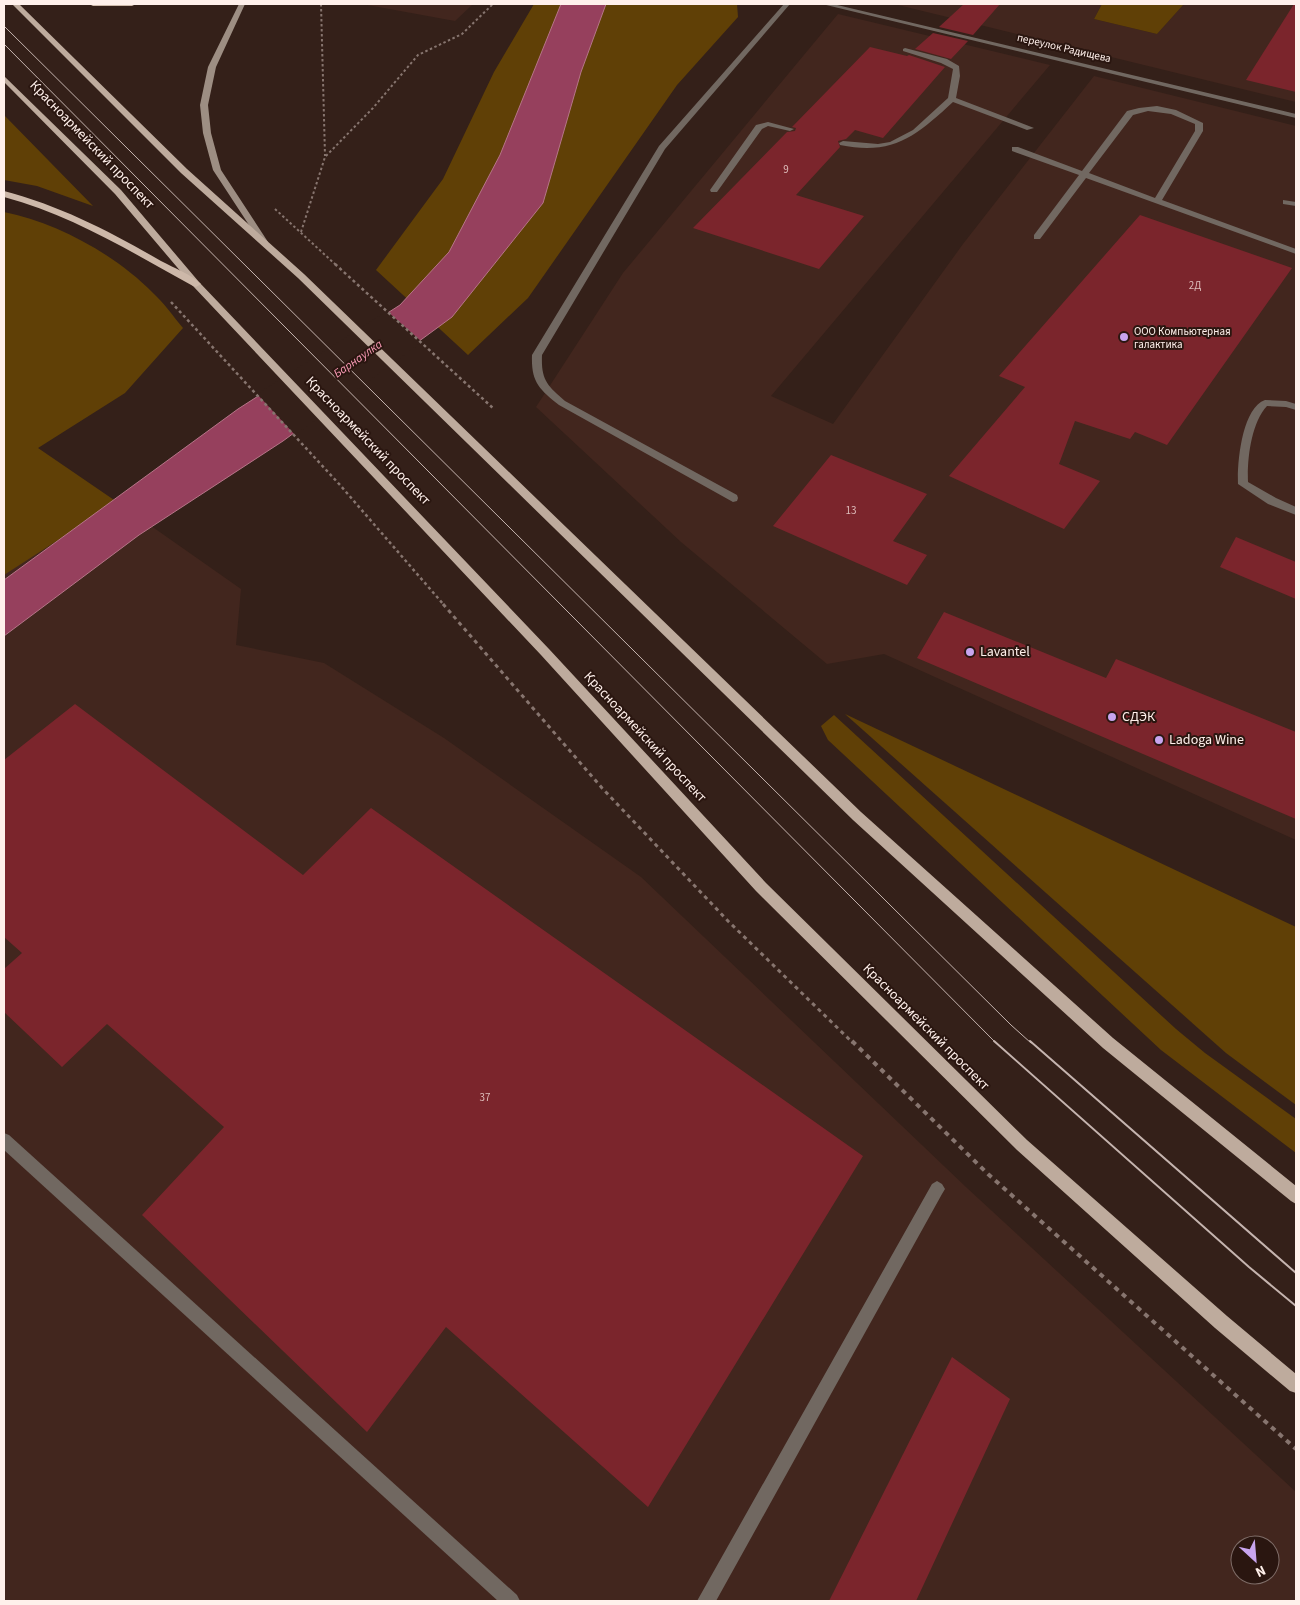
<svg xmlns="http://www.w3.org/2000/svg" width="1300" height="1605" viewBox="0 0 1300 1605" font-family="'Source Sans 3',sans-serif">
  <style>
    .built { fill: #42261e; fill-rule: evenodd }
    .green { fill: #604006 }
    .water { fill: #96405d; stroke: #b67588 }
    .pier { fill: #342019 }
    .building { fill: #7b252c }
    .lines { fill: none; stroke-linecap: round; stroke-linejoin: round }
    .path-far3 { stroke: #87756f; stroke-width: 2; stroke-dasharray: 2.5 2.5; stroke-linecap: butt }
    .path-far2 { stroke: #87756f; stroke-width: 2.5; stroke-dasharray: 3 3; stroke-linecap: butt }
    .path-far1 { stroke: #87756f; stroke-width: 3; stroke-dasharray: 4 4; stroke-linecap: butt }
    .path { stroke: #87756f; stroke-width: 4; stroke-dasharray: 5 5; stroke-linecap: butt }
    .service { fill: #716861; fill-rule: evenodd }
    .secondary { fill: #9d8e83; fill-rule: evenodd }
    .primary { fill: #beab9d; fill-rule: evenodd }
    .trunk { fill: #cdb8a9; fill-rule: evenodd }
    .tram-far1 { stroke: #c5b4af; stroke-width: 1 }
    .tram { stroke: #c5b4af; stroke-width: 2 }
    .poi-dot { fill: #c8a5ef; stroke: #2a1610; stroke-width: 2 }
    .labels { text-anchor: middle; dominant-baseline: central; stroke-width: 4; stroke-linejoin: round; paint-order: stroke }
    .far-street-label { font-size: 11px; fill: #fff0eb; stroke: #2a1610 }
    .number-label { font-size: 11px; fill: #debdbb }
    .far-poi-label { font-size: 11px; fill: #fff0eb; stroke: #2a1610; text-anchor: start }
    .far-water-label { font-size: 12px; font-style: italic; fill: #fe9db9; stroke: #2a1610 }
    .street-label { font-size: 14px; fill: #fff0eb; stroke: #2a1610 }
    .poi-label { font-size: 14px; fill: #fff0eb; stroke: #2a1610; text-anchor: start }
  </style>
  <rect width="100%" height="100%" fill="#342019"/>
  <!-- built -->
  <g class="built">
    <polygon points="362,4 473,4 455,21"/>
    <polygon points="894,4 1102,4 1094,19 1157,34 1184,4 1296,4 1296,102"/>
    <polygon points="838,14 1050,65 771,396 833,424 963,244 1094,76 1296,126 1296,840 884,654 827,664 681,542 536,407 623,273"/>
    <path d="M4,454l113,48 124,87 -5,56 88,18 120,75 197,139 326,311 329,304v109h-1292zM1240,1545h30v30h-30z"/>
  </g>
  <!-- green -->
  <g class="green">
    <polygon points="534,4 737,4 738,17 677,85 528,298 468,355 376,270 443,179 494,72"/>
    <polygon points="1102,4 1184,4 1157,34 1094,19"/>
    <polygon points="4,115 93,206 37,186 4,180"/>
    <path d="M4,212c52,10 112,43 149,81 11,10 20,23 30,35l-58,65 -87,55 79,54 -113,73z"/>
    <polygon points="845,714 1296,927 1296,1105 1226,1053"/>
    <polygon points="834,715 1176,1029 1205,1053 1296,1119 1296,1153 1161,1050 828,740 821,726"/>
  </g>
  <!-- water -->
  <polygon class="water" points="561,4 606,4 581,72 543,203 452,317 283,441 139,535 4,636 4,580 238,409 400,305 449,252 500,155"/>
  <!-- pier -->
  <polygon class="pier" points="387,311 422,342 295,435 257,394"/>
  <!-- building -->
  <g class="building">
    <polygon points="964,4 1000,4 973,35 939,27"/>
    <polygon points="1294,4 1296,4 1296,92 1246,80"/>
    <polygon points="933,33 968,41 951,59 915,49"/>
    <polygon points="870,47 907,56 909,55 945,67 883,138 855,130 846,139 838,141 840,147 796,195 864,216 819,269 693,228 787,132 795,131 796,128 792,127"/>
    <polygon points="1140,215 1292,268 1167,445 1135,432 1130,439 1075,421 1059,464 1100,481 1064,529 949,476 1025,387 999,376"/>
    <polygon points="831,455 927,494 893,541 927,555 907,585 773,526"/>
    <polygon points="1236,537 1296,562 1296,599 1220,567"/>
    <polygon points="944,612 1106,678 1116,659 1296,732 1296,819 917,658"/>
    <polygon points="75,704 303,875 371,808 863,1156 648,1507 446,1327 367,1432 142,1215 224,1127 107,1024 62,1067 4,1012 4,969 22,953 4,937 4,760"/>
    <polygon points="952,1357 1010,1399 916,1601 829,1601"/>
  </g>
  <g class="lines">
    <!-- path-far3 -->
    <g class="path-far3">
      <polyline points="321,4 325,156"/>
      <polyline points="275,209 336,265"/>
      <polyline points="301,232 325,157 373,108 418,55 462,34 493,4"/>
    </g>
    <!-- path-far2 -->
    <g class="path-far2">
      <polyline points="335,264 494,409"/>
      <polyline points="171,302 340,485 444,605"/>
    </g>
    <!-- path-far1 -->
    <polyline class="path-far1" points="443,604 602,788 728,921 853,1043"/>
    <!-- path -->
    <polyline class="path" points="852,1041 988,1174 1296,1449"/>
    <!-- service -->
    <g class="service">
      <path d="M784,4h6l-125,145 -123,206c-1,25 5,30 23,46l172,94 1,3 -1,3 -4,1 -174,-97c-20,-16 -28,-23 -27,-50l127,-209z"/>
      <polygon points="822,4 833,4 1296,114 1296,118"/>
      <path d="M905,48l42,11 12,7 1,10 -4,22 78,30 -7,2 -74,-28c-37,34 -60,54 -113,43l-1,-2 4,-2 35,3 12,-2 23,-12 35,-32 5,-29 -12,-6 -38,-12v-2z"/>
      <path d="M1157,106l19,4 27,13v8l-41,69 134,49v5l-210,-76 -46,61h-6v-4l45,-60 -67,-24v-4h6l64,24 45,-60 12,-3zM1148,111l23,3 24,10v7l-40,67 -66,-25 44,-58z"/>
      <polygon points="768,122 794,129 790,131 768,126 762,129 717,192 711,192 710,190 756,125"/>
      <polygon points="1283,200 1296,202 1296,206 1283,204"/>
      <path d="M1265,400l21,1 10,3v6l-10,-3 -19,-1c-16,17 -20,54 -19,76l28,16 20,9v8l-28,-11 -30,-20c-1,-21 4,-76 27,-84z"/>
      <polygon points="4,1133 9,1135 517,1595 520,1601 498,1601 4,1150"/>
      <polygon points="937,1181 942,1184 945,1189 942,1194 716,1601 697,1601 932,1184"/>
    </g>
    <!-- secondary -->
    <polygon class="secondary" points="239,4 245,4 216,67 208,105 211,133 221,170 268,242 264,245 260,242 213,170 203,133 200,105 208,67"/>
    <!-- primary -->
    <g class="primary">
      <polygon points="12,4 19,4 187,169 304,274 861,812 1113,1038 1296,1186 1296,1204 1291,1201 1103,1048 853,820 298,278 181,173"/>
      <polygon points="4,76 121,190 199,282 549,649 766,883 1027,1140 1227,1316 1296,1374 1296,1393 1290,1391 1215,1328 1017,1150 756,891 541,655 193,286 115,194 4,82"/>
    </g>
    <!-- trunk -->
    <g class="trunk">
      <polygon points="89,4 136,4 132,6 93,6"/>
      <path d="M4,191c57,15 107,41 157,70 13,7 30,13 40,23l-5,3 -3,-1c-62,-34 -121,-71 -189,-89z"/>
    </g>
    <!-- tram-far1 -->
    <g class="tram-far1">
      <polyline points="4,26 1011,1025 1031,1043"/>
      <polyline points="4,44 996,1043"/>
    </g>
    <!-- tram -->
    <g class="tram">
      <polyline points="994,1041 1249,1267 1296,1306"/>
      <polyline points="1030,1041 1296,1273"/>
    </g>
  </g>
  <!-- markers -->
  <g class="poi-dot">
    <circle cx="1124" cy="337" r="5"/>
    <circle cx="970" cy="652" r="5"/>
    <circle cx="1112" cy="717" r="5"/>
    <circle cx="1159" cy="740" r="5"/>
  </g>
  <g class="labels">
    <!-- far-street labels -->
    <g class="far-street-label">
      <text transform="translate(1064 48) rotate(13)">переулок Радищева</text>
    </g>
    <!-- number labels -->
    <g class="number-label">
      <text x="786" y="169">9</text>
      <text x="1195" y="285">2Д</text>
      <text x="851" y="510">13</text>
      <text x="485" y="1097">37</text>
    </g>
    <!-- far-poi labels -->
    <g class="far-poi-label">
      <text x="1134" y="331">ООО Компьютерная<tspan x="1134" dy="13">галактика</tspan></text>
    </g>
    <!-- far-water labels -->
    <g class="far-water-label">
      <text transform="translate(358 359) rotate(-35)">Барнаулка</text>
    </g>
    <!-- street labels -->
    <g class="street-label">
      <text transform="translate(92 145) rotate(46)">Красноармейский проспект</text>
      <text transform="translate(368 441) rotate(46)">Красноармейский проспект</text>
      <text transform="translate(645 737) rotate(47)">Красноармейский проспект</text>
      <text transform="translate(926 1027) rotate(45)">Красноармейский проспект</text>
    </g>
    <!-- poi labels -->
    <g class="poi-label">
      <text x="980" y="652">Lavantel</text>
      <text x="1122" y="717">СДЭК</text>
      <text x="1169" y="740">Ladoga Wine</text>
    </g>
  </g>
  <!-- border -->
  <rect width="1300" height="1605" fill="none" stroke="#fff0eb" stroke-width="10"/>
  <!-- north arrow -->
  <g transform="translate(1255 1560) rotate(154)"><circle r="24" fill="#2a1610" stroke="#7f6d68"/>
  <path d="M0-4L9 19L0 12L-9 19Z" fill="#c8a5ef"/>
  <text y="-8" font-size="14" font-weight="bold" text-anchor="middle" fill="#fff0eb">N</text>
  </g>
</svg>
